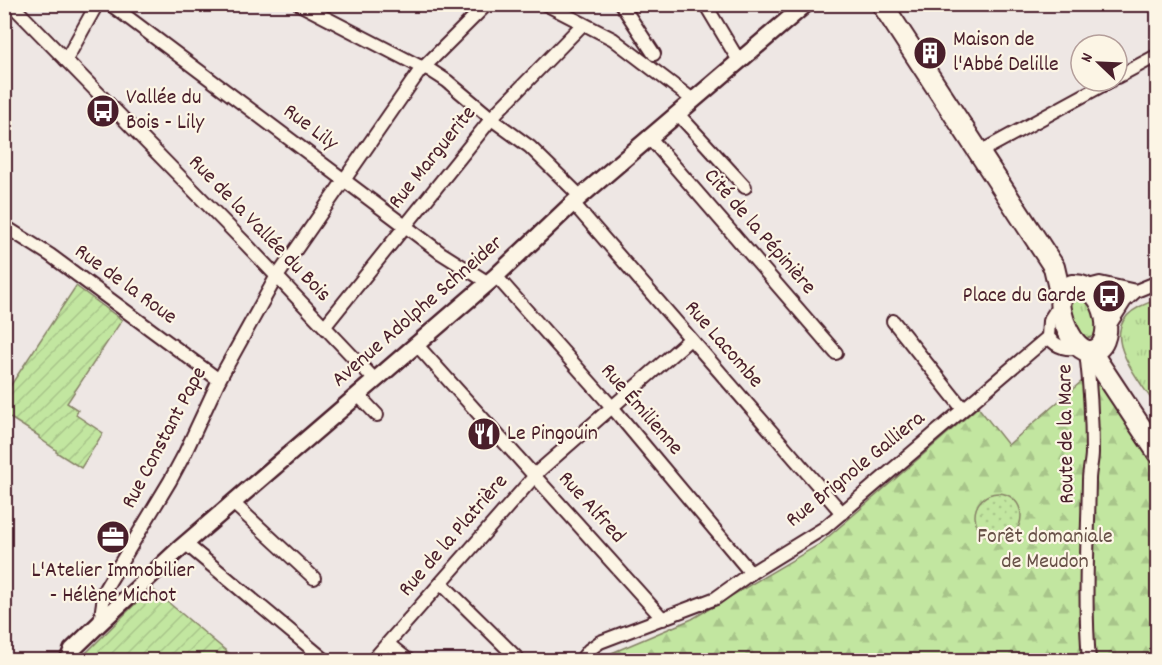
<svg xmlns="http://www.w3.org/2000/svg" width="1162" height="665" viewBox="0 0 1162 665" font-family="Dekko,sans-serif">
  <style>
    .grass { fill: url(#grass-tufts); stroke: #868266; stroke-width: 1.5 }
    .forest { fill: url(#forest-firs); stroke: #868266; stroke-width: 1.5 }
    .park { fill: url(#park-dots); stroke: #868266; stroke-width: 1.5 }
    .garden { fill: url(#garden-furrows); stroke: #868266; stroke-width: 1.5 }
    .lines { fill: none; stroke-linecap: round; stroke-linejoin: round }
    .minor-casing { stroke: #4a1f2b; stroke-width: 16 }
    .tertiary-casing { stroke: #4a1f2b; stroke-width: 20 }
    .primary-casing { stroke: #4a1f2b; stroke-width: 24 }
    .minor { stroke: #fcf5e5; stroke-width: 12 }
    .tertiary { stroke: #fcf5e5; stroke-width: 15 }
    .primary { stroke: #fcf5e5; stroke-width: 20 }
    .labels { text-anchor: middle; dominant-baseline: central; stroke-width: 4.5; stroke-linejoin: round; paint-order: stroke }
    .poi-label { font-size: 22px; fill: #4a1f2b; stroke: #fcf5e5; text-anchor: start }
    .street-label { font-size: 22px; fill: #4a1f2b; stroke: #fcf5e5 }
    .park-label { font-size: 22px; fill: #685148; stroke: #fcf5e5 }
  </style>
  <defs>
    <pattern id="grass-tufts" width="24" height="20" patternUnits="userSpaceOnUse" patternTransform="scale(1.5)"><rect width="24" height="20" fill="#c2e6a0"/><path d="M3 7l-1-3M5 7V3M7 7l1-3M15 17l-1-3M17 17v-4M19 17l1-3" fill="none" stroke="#a8c58a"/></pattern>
    <pattern id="forest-firs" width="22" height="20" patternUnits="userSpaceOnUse" patternTransform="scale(1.5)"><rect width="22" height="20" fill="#c2e6a0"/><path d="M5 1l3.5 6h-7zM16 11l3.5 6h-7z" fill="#a8c58a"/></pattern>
    <pattern id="park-dots" width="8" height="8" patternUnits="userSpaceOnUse" patternTransform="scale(1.5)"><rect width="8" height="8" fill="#c2e6a0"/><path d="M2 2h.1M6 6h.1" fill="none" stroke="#a8c58a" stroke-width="1.8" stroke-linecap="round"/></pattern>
    <pattern id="garden-furrows" width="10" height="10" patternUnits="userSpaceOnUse" patternTransform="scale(1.5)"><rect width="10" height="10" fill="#c2e6a0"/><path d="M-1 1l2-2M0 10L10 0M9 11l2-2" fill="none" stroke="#a8c58a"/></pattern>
  </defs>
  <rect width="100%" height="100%" fill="#eee7e4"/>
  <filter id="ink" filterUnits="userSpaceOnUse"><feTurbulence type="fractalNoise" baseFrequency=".0167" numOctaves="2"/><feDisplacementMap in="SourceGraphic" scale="12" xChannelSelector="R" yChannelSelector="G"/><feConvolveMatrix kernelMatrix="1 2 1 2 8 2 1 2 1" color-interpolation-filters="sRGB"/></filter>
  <g filter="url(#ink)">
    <!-- grass -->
    <g class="grass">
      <path d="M1082,298c17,6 16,24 13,38l-11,3 -11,-12 -3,-21 4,-5z"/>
      <path d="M1157,300h1l-1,108c-24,-38 -71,-88 0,-108z"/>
    </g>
    <!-- forest -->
    <polygon class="forest" points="1082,381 1104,387 1157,469 1157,660 595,660 692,619 820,544 978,407 1008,445"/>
    <!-- park -->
    <circle class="park" cx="998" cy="516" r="23"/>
    <!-- garden -->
    <g class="garden">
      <polygon points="76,286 122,320 67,403 78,410 76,415 103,433 81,468 56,452 56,450 39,438 39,436 4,414 5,394"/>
      <polygon points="151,588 237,660 79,660"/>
    </g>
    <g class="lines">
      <defs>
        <g id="minor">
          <polyline points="11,4 245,243 375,380"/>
          <polyline points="110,4 441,253 487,282"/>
          <polyline points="299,4 417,65 430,70 447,81 497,123 530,147 581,197"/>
          <polyline points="545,4 613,39 693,100"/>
          <polyline points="621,4 654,54"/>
          <polyline points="705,4 739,61"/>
          <polyline points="66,60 97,4"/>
          <polyline points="1117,77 1158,55"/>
          <polyline points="678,114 745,187"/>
          <polyline points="650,138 836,353"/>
          <polyline points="980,152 1110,81"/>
          <polyline points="573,203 842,513"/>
          <polyline points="4,226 50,255 219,380"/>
          <polyline points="496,276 612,407 751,573"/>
          <polyline points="1084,287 1100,283 1136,291"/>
          <path d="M1060,304l-11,17 -1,16c10,11 19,13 33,10"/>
          <polyline points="893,321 963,409"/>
          <polyline points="325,326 496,113 583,24"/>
          <polyline points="1107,329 1125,301 1136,291 1158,282"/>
          <polyline points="416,344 663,619"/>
          <path d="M1086,351c4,34 6,67 6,101 0,10 -3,19 -3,28 -1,60 -5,121 0,180"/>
          <polyline points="358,395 377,415"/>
          <polyline points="233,503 314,578"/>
          <polyline points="186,544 325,660"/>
          <polyline points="441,583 519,660"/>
          <polyline points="100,623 105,589 170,481 185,453 219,380 274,281 419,72 487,4"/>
          <polyline points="388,644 408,660"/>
          <polyline points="373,660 540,470 690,339"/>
          <polyline points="581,660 589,650 600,642 716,598 751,573 824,528 1048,337"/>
        </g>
        <polyline id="tertiary" points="68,660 72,650 100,623 178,550 496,276 573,203 806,4"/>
        <g id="primary">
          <polyline points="882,4 1054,267 1061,297"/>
          <path d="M1072,285c38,-2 45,66 18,66 -17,1 -33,-39 -29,-53 2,-6 6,-10 11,-13z"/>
          <polyline points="1091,352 1158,453"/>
        </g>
      </defs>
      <!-- minor casing -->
      <use href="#minor" class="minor-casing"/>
      <!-- tertiary casing -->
      <use href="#tertiary" class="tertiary-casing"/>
      <!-- primary casing -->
      <use href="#primary" class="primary-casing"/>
      <!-- minor -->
      <use href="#minor" class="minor"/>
      <!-- tertiary -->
      <use href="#tertiary" class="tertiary"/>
      <!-- primary -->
      <use href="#primary" class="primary"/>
    </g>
  </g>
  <!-- icons -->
  <defs>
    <symbol id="building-disc" viewBox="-11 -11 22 22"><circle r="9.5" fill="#4a1f2b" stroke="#fcf5e5"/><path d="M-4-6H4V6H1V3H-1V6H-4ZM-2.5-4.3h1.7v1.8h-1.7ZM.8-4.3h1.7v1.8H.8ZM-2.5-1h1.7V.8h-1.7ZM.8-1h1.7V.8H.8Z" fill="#fff"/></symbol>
    <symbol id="bus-disc" viewBox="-11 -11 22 22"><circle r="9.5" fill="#4a1f2b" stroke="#fcf5e5"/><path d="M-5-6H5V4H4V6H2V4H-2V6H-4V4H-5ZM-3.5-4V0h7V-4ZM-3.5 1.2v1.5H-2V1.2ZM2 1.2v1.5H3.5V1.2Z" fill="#fff"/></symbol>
    <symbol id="restaurant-disc" viewBox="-11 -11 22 22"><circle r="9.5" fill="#4a1f2b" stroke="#fcf5e5"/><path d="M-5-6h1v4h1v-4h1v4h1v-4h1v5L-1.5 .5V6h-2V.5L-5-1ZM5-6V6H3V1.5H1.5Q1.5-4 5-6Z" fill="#fff"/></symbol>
    <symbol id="office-disc" viewBox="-11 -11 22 22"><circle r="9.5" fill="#4a1f2b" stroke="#fcf5e5"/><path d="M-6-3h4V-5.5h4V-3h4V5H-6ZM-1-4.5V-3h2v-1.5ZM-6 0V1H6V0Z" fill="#fff"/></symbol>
  </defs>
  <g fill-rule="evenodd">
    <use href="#building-disc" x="911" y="34" width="38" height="38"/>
    <use href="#bus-disc" x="84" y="92" width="38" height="38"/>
    <use href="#bus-disc" x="1090" y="277" width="38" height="38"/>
    <use href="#restaurant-disc" x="465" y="415" width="38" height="38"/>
    <use href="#office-disc" x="94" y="518" width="38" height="38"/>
  </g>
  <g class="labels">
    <!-- poi labels -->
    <g class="poi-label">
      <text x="953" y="40">Maison de<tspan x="953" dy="25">l'Abbé Delille</tspan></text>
      <text x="126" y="98">Vallée du<tspan x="126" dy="25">Bois - Lily</tspan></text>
      <text x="1086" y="296" text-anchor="end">Place du Garde</text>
      <text x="507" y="434">Le Pingouin</text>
      <text x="113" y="571" text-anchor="middle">L'Atelier Immobilier<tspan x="113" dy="25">- Hélène Michot</tspan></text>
    </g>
    <!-- street labels -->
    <g class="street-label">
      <text transform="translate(310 128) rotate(37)">Rue Lily</text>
      <text transform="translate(433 158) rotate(-51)">Rue Marguerite</text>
      <text transform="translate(259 229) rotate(46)">Rue de la Vallée du Bois</text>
      <text transform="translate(759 232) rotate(49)">Cité de la Pépinière</text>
      <text transform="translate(125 285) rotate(36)">Rue de la Roue</text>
      <text transform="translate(418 312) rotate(-41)">Avenue Adolphe Schneider</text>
      <text transform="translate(723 345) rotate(49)">Rue Lacombe</text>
      <text transform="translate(641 410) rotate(49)">Rue Émilienne</text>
      <text transform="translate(1067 434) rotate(-91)">Route de la Mare</text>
      <text transform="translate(165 438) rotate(-62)">Rue Constant Pape</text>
      <text transform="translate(856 470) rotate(-39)">Rue Brignole Galliera</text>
      <text transform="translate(591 508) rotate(48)">Rue Alfred</text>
      <text transform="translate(454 536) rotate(-49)">Rue de la Platrière</text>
    </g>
    <!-- park labels -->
    <g class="park-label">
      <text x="1045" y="537">Forêt domaniale<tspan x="1045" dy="25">de Meudon</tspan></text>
    </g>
  </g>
  <!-- margin -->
  <rect width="1162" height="665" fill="none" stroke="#fcf5e5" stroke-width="24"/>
  <rect x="12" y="12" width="1138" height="641" fill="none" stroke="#4a1f2b" stroke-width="2" filter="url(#ink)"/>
  <!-- north arrow -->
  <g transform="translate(1099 63) rotate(293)"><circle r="28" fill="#fcf5e5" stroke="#b59f9b" stroke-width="1.5"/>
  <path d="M0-4.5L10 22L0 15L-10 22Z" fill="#4a1f2b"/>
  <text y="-9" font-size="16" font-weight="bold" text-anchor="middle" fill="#4a1f2b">N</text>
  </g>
</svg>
